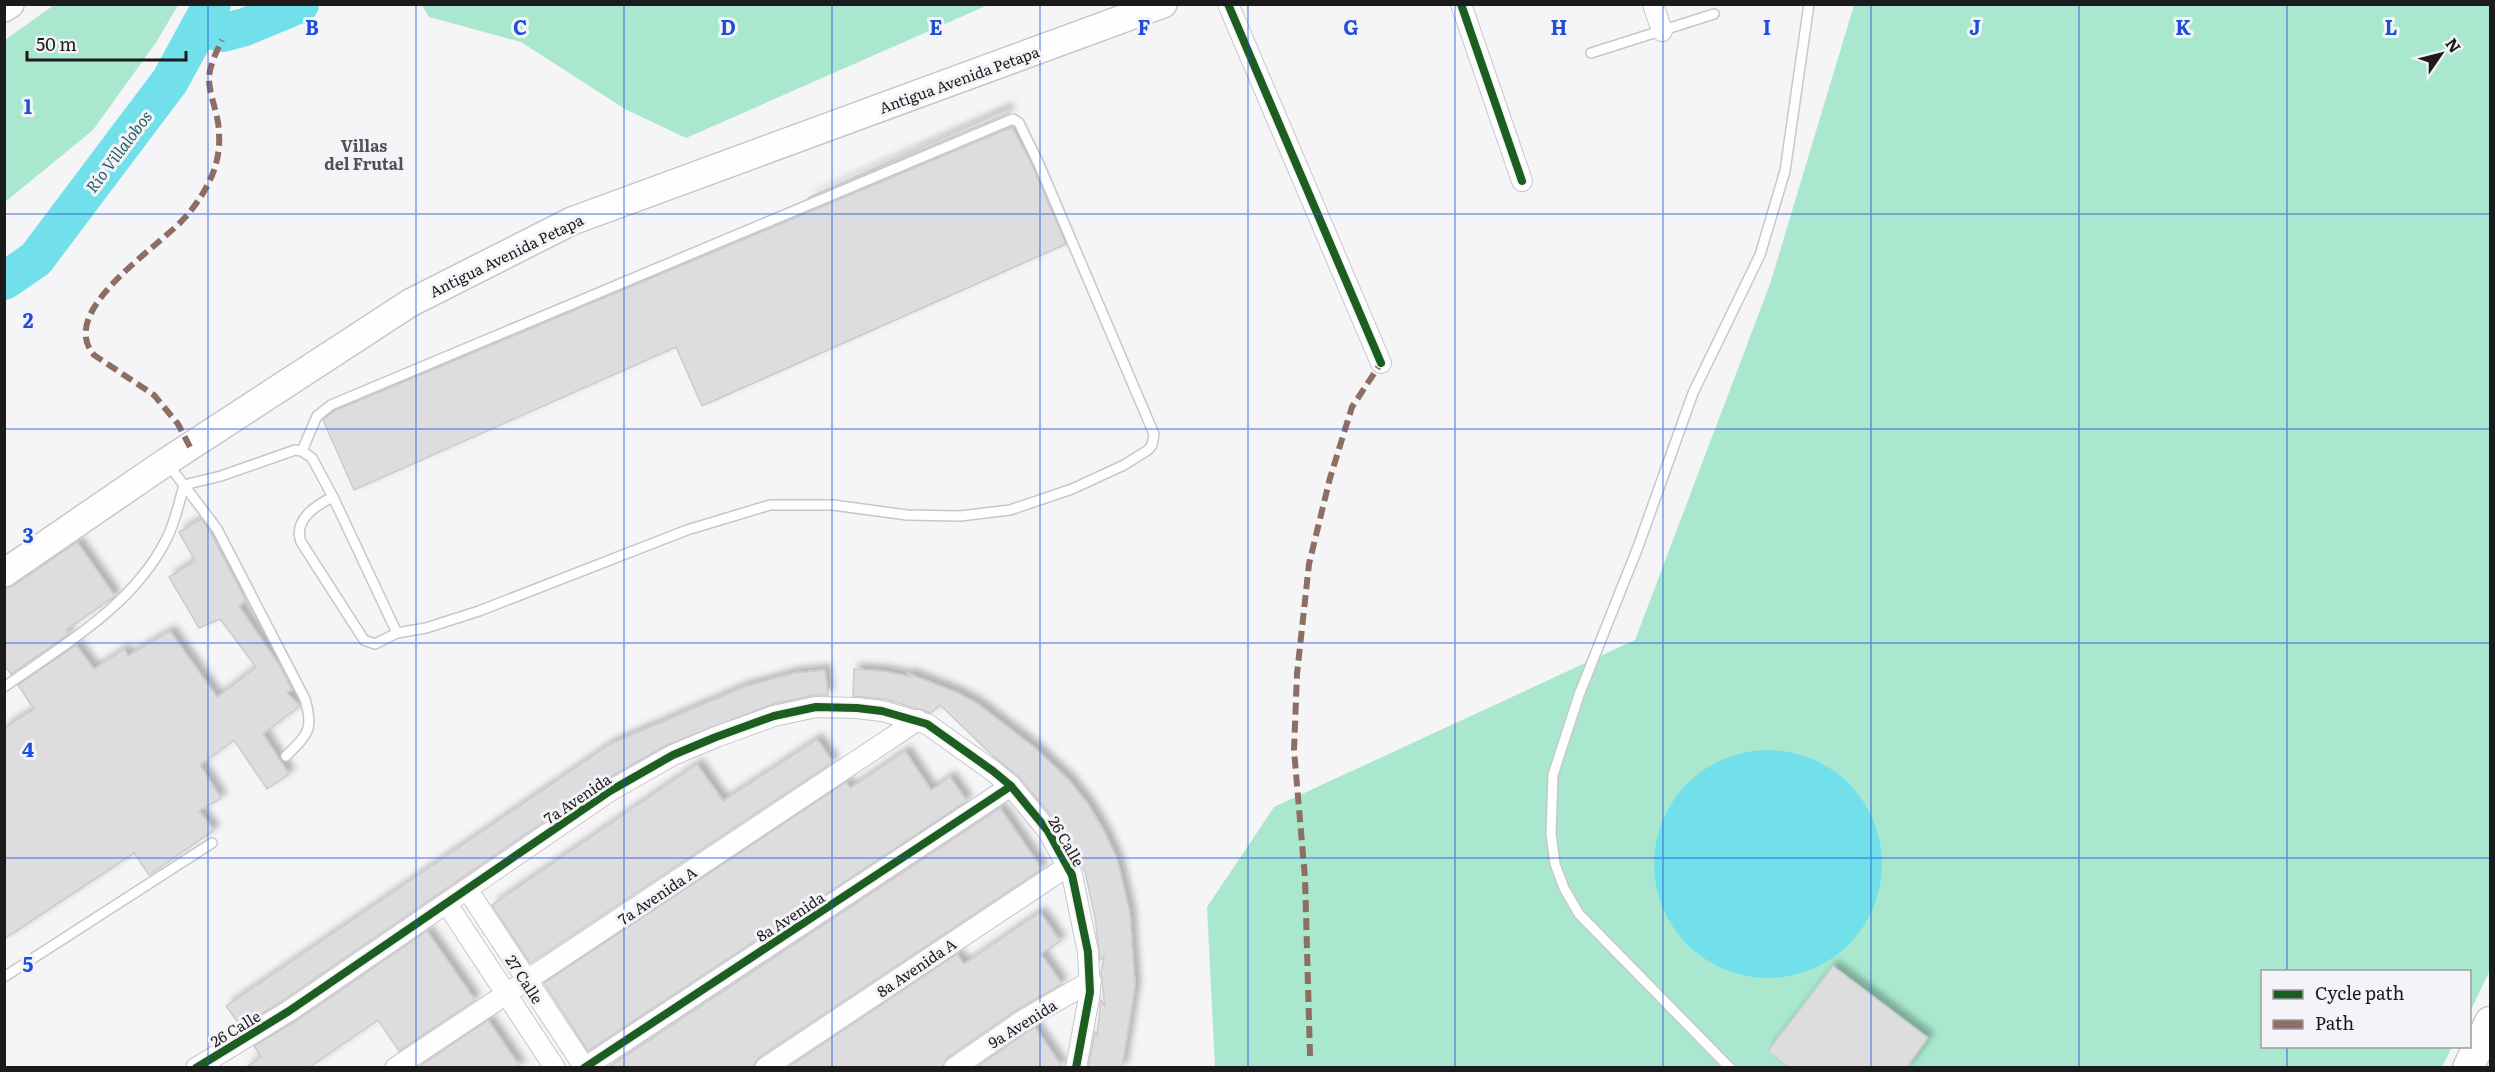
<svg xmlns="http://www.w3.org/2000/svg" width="2495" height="1072" viewBox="0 0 2495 1072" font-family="Literata,serif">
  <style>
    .forest { fill: #a9e8cf }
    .water { fill: #72e0eb }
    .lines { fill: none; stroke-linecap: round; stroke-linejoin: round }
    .river { stroke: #72e0eb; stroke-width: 38 }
    .building { fill: #dddddf; stroke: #cbcbcd; stroke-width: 1.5; filter: url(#shadow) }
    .lane-casing { stroke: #c7c7c9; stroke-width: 12 }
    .street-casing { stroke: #c7c7c9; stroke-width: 22 }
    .secondary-casing { stroke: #c7c7c9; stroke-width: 30 }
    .primary-casing { stroke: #c7c7c9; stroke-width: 33 }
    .lane { stroke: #fefefe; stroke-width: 9 }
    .street { stroke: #fefefe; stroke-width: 20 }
    .secondary { stroke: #fefefe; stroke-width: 27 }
    .primary { stroke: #fefefe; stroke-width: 30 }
    .quiet { stroke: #8d6e63; stroke-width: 6; stroke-dasharray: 12 6; stroke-linecap: butt }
    .cycleway-casing { stroke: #f4f4f8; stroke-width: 11 }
    .cycleway { stroke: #1b5e20; stroke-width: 8 }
    .grid { fill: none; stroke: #1d4ed8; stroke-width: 1.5; stroke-opacity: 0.55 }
    .labels { text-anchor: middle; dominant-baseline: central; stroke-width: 6; stroke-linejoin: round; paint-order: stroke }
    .street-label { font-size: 15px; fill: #1b1b1c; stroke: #f4f4f8 }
    .neighbourhood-label { font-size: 16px; font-weight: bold; fill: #515054; stroke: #f4f4f8 }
    .water-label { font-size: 16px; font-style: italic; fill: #1e5c62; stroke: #f4f4f8 }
    .grid-label { font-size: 20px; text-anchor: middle; font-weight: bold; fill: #1d4ed8; stroke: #f4f4f8; stroke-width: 6; stroke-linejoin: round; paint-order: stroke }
  </style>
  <defs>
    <filter id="shadow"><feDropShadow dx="5.5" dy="-5.5" stdDeviation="3" flood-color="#0004"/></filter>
  </defs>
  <rect width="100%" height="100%" fill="#f5f5f7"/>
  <!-- forest -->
  <g class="forest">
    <polygon points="54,5 178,5 157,41 93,130 5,202 5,40"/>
    <polygon points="422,5 988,5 686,138 625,109 521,42 429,17"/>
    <polygon points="1854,5 2490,5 2490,970 2470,1012 2470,972 2262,972 2262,1046 2452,1047 2442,1067 1215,1067 1207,907 1274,807 1635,640 1770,284"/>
  </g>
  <!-- water -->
  <circle class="water" cx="1768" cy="864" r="114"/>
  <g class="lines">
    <!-- river -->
    <g class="river">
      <polyline points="199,28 222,33 245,27 300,4"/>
      <polyline points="4,281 36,259 133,130 170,81 212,4"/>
    </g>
  </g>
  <!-- building -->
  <g class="building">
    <polygon points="1007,109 1009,113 808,198 812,196"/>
    <polygon points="1012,127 1032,165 1066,244 702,406 676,347 354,490 323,420 334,411"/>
    <polygon points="201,519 208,528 246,601 239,606 281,668 292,690 287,693 300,706 263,734 289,774 267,789 234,740 200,765 221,798 199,811 214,830 149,875 134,853 4,939 4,728 34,709 18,685 76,645 94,669 124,649 128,656 170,631 217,697 256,667 220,619 199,628 169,577 195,561 179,532"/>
    <polygon points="77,542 115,596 66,630 69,634 11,674 4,665 4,589 13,586"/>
    <polygon points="854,669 883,671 911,677 907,673 958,693 978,704 1035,748 1069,780 1088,804 1104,831 1117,859 1130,913 1135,986 1122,1068 1088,1068 1095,1032 1097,1035 1101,1000 1105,1006 1101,973 1104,957 1100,960 1095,917 1085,872 1061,827 1019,777 994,757 940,705 931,713 885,699 853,696"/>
    <polygon points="825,670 828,695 814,695 770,705 667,745 603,781 282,1001 241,1027 226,1006 610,744 743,687 794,673"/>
    <polygon points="817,739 833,762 530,963 492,905 697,764 723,801"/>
    <polygon points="905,751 931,790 950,777 967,801 588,1051 544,983 846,782 850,788"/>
    <polygon points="1000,808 1042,869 758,1058 753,1068 607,1068"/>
    <polygon points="1040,912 1060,941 1041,954 1062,984 1015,1011 947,1058 942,1068 787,1068 957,954 964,964"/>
    <polygon points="427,931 475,1000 399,1051 378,1020 308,1068 245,1068 261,1057 254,1046 296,1021"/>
    <polygon points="1833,966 1928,1038 1906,1068 1789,1068 1768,1051"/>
    <polygon points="488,1020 521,1068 417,1068"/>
    <polygon points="1035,1027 1063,1068 976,1068 1028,1031"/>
  </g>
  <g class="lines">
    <defs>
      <g id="lane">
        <polyline points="1591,53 1714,14"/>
        <path d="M168,464l49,65 88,170c9,31 3,35 -19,57"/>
        <path d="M333,497c-17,8 -40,23 -32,45l63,98 11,4 22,-11"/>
        <path d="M4,687c60,-42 130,-82 163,-149 8,-16 12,-35 17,-53l37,-9 74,-26 7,1 10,7 21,39 64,136 29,-5 53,-17 208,-81 83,-25h63l74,10 53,1 50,-6 62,-21 52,-24 24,-15 4,-5 2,-11 -116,-272 -19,-39 -6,-4 -682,286 -14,11 -15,35"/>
        <polyline points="4,977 212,843"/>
        <polyline points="1730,1068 1579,914 1564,888 1555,864 1551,834 1553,775 1579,695 1638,547 1693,393 1760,255 1785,171 1809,4"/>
      </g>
      <g id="street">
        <polyline points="1228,4 1381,363"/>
        <polyline points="1461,4 1522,181"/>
        <polyline points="1653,4 1662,31"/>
        <polyline points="467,889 585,1068"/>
        <polyline points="447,904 555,1068"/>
        <polyline points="196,1068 289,1011 610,791 673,755 716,737 774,716 816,707 857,708 882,711 927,724 993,771 1011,786 1048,831 1072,875 1088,952 1090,992 1076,1068"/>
        <polyline points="395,1068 918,720"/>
        <polyline points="584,1068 1011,786"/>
        <polyline points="765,1068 1068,866"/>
        <polyline points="954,1068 1022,1021 1091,981"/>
      </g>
      <g id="secondary">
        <polyline points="4,8 10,4"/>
        <polyline points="4,573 166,462 410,303 572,221 1163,4"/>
      </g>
      <polyline id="primary" points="2468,1068 2490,1022"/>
    </defs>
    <!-- lane casing -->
    <use href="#lane" class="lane-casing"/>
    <!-- street casing -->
    <use href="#street" class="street-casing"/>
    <!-- secondary casing -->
    <use href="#secondary" class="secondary-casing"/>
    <!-- primary casing -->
    <use href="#primary" class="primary-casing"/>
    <!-- lane -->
    <use href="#lane" class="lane"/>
    <!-- street -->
    <use href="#street" class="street"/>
    <!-- secondary -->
    <use href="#secondary" class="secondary"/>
    <!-- primary -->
    <use href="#primary" class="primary"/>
    <!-- quiet -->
    <g class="quiet">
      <path d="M190,447l-12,-23 -24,-29 -60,-40c-39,-46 70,-110 95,-142 19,-24 32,-49 30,-79 0,-19 -9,-36 -10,-54 0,-14 7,-27 13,-40"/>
      <polyline points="1310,1056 1305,878 1294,750 1297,674 1309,564 1330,478 1352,407 1381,363"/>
    </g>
    <defs>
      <g id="cycleway">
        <polyline points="1228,4 1381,363"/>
        <polyline points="1461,4 1522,181"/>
        <polyline points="196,1068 289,1011 610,791 673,755 716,737 774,716 816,707 857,708 882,711 927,724 993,771 1011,786 1048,831 1072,875 1088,952 1090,992 1076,1068"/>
        <polyline points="584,1068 1011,786"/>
      </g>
    </defs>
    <!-- cycleway casing -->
    <use href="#cycleway" class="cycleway-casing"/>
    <!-- cycleway -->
    <use href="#cycleway" class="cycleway"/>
  </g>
  <!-- grid -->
  <path class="grid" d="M208,4v1064M416,4v1064M624,4v1064M832,4v1064M1040,4v1064M1248,4v1064M1455,4v1064M1663,4v1064M1871,4v1064M2079,4v1064M2287,4v968M4,214h2486M4,429h2486M4,643h2486M4,858h2486M2287,1046v22"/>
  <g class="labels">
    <!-- street labels -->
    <g class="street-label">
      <text transform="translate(959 79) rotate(-20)">Antigua Avenida Petapa</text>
      <text transform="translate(506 255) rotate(-26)">Antigua Avenida Petapa</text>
      <text transform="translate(577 798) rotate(-34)">7a Avenida</text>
      <text transform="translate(1067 841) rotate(60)">26 Calle</text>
      <text transform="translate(657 895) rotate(-34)">7a Avenida A</text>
      <text transform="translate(790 916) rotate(-33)">8a Avenida</text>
      <text transform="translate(916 967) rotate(-34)">8a Avenida A</text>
      <text transform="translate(525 979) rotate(57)">27 Calle</text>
      <text transform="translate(1022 1023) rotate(-32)">9a Avenida</text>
      <text transform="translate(235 1028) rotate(-31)">26 Calle</text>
    </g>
    <!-- neighbourhood labels -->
    <g class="neighbourhood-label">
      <text x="364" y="145">Villas<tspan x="364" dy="18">del Frutal</tspan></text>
    </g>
    <!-- water labels -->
    <g class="water-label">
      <text transform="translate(118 151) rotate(-53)">Río Villalobos</text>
    </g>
  </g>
  <g class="grid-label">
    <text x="312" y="35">B</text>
    <text x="520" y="35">C</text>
    <text x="728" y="35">D</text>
    <text x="936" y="35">E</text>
    <text x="1144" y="35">F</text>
    <text x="1351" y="35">G</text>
    <text x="1559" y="35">H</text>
    <text x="1767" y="35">I</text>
    <text x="1975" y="35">J</text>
    <text x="2183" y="35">K</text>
    <text x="2391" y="35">L</text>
    <text x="28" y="114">1</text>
    <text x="28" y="328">2</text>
    <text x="28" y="543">3</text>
    <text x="28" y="757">4</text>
    <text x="28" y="972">5</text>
  </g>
  <!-- border -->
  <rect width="2495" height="1072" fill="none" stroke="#1b1b1c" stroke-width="12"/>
  <!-- legend -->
  <rect x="2261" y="970" width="210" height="78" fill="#f4f4f8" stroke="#9d9da0" stroke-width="1.5"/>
  <rect x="2273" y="990" width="30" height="9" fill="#1b5e20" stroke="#9d9da0" stroke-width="1.5"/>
  <text x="2315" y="1000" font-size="18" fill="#1b1b1c">Cycle path</text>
  <rect x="2273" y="1020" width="30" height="9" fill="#8d6e63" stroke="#9d9da0" stroke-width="1.5"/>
  <text x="2315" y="1030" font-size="18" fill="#1b1b1c">Path</text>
  <!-- north arrow -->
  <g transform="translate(2441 54) rotate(55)" stroke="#f4f4f8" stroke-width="4.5" paint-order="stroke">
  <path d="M0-4.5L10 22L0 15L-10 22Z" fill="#1b1b1c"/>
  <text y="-9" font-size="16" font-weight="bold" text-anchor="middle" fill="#1b1b1c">N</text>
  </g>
  <!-- scale -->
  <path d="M27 51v9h159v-9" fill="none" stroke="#1b1b1c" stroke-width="3"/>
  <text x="36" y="51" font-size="18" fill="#1b1b1c" stroke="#f4f4f8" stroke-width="4.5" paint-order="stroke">50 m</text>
</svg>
